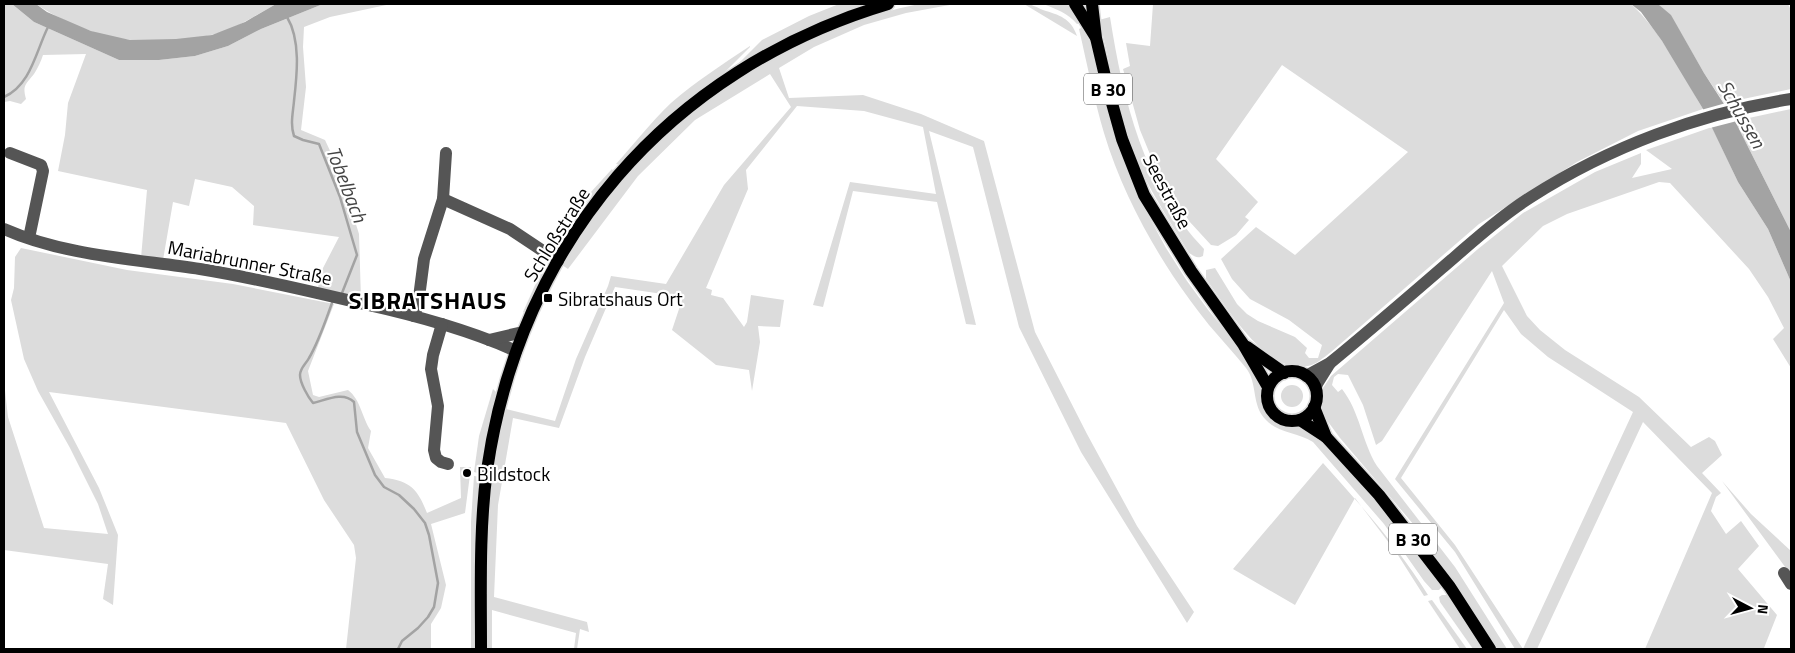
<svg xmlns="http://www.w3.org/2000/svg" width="1795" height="653" viewBox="0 0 1795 653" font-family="'Titillium Web',sans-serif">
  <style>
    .green { fill: #dcdcdc; fill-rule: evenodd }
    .water { fill: #a3a3a3 }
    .pier { fill: #fff }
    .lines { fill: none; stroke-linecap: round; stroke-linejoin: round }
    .stream { stroke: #a3a3a3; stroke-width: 2.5 }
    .major-casing { stroke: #dbdbdb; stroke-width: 15 }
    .minor { stroke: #555; stroke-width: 12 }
    .major { stroke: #000; stroke-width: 12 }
    .poi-dot { fill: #000; stroke: #fff; stroke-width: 2 }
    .labels { text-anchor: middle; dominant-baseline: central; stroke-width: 4.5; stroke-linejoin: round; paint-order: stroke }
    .shield { fill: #fff; stroke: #4c4c4c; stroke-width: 1 }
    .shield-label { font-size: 18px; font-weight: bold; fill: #000 }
    .street-label { font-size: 19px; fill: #000; stroke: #fff }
    .poi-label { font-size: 19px; fill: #000; stroke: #fff; text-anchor: start }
    .water-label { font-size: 20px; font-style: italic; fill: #444; stroke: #fff }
    .district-label { font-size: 24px; font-weight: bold; letter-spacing: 1px; fill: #000; stroke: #fff }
  </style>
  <rect width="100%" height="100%" fill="#fff"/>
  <!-- green -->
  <g class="green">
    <path d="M4,4h8l22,18 85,38h40l36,-4 33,-10 33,-17 62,-25h68l-61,13 -26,10 -1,20 3,40 -5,43 24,10 14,30 20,64 2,66 -44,-9 6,-23 16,-31 -86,-12 1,-19 -22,-19 -37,-8 -6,27 -16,-4 -10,58 -22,-2 6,-68 -89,-19 7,-36 3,-32 18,-49 -43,1c-2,6 -5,13 -9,19 -8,10 -12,11 -8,25l-5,5 -11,-3 -6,1z"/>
    <path d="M36,4h240c-20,11 -42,26 -65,31 -25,6 -54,7 -80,5 -28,-1 -72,-20 -95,-36z"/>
    <path d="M839,4h30c-47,16 -92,37 -134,63l27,-27 47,-24z"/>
    <path d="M919,4h36l-49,9 -42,12 -50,22 -35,21 10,30 74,-3 58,19 63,27 51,191 52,102 50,92 57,86 -7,11 -106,-171 -62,-125 -46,-180 -44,-16 47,194 -10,-1 -29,-122 -84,-11 -30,116 -10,-2 37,-123 86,12 -13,-67 -59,-16 -67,-5 -51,64 2,19 -42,99 6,2 -1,5 12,3 21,29 3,-5 4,-27 33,5 -4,27 -22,-1 2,16 -8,49 -3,-21 -33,-5 -44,-35 11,-33 -68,-10 -30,70 -26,71 -46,-10 -15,87 -4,92 93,25 2,10 -9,-3 -3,20h-3l2,-16 -84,-23v39h-5c0,-54 -1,-107 4,-161 3,-27 9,-53 15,-79l49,12 21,-62 32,-73 3,-10 55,8 58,-99 67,-78 -21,-33 -75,46 -57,56 -70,93 -6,-4c73,-130 210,-232 357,-261z"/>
    <path d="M1024,4c8,0 12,3 19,6 16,5 28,8 34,26z"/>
    <path d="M1043,4h23l7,6 8,13 -4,1c-9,-11 -21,-15 -34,-20z"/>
    <path d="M1153,4h478c28,25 53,72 72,105l-65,22 -61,31 -98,62 -148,128c-7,5 -15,13 -23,14 -42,9 -81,-59 -102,-87v-9l9,-2 22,36 10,10 11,7 37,16 12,11 -2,5 4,5h9l4,-13 -33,-25 -39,-21 -18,-20 -11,-20 35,-32 39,28 113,-103 -126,-87 -66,94 42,43 -13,15 4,3 -13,15 -18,11 -7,-1 -22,-24 -35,-57 -14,-34 -17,-61 7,-3 -4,-23 24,3z"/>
    <polygon points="1658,4 1788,4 1791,10 1791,89 1724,103 1704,73 1671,16"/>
    <path d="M1110,17c13,83 34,170 94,232l-1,7c-6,3 -9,0 -14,-3 -23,-38 -48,-75 -62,-118 -13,-38 -17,-77 -28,-115z"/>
    <path d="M1083,27l11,25 16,69 19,52 17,38 20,37 21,33 22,30 41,49 13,27v13l6,15 15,9 14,1 22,13 54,59 67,88v3l-2,2h-7l-8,-9 -40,-57 -71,-82c-16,-10 -35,-9 -47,-22 -15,-15 -8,-37 -20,-52 -12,-15 -25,-29 -37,-43 -13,-16 -25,-33 -36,-49 -29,-44 -54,-93 -69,-143 -10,-34 -17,-69 -25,-104z"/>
    <path d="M750,46v1l-28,28 -65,53 -36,37 -5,-1c18,-20 35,-42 55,-61 24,-21 52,-39 79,-57z"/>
    <polygon points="1791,109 1791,232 1735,121"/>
    <path d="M1712,127l26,55 30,47 23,53v86l-18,-29 11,-11 -16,-31 -19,-28 -79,-86 -11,-1 -92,32 -24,12 -41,40 25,50 13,14 25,20 74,47 52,50 18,-10 6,4 7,14 -20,18 19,20 -5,4 -5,14 15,23 15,-13 18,25 -21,23 39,46 -13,33 -119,1 67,-156 -69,-71 -106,227h-22l-60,-97 -60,-73 109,-176 -12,-32 -110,170 -6,4 -13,-40 -15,-30 -10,-1 -4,3 -2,8 6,7 4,-3c18,23 20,53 35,77l78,101 52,82h-9l-84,-124 -74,-87 -17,-23 -2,-6 2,-21 8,-12 147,-127 45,-36 72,-41 46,-19v11l-9,14 40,-9 -26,-19zM1504,310l17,24 27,23 85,55 -110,237 -68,-104 -54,-67z"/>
    <polygon points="612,169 614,173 597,192 582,206 580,204"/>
    <path d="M21,248l106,22 106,14 101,20 -26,67 5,24 6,2 29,-7c13,10 14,28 23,41l-3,17 17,30c26,3 33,12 42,35l34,-15 -1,-31h11l-6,46 -34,11 15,61 -5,23 -10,16v25h-85l10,-91 -2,-13 -30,-45 -38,-77 -237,-31 50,96 19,47 -5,70 -10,-6 5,-35 -104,-14v-168l4,35 36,111 64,6 -10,-30 -28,-56 -32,-57 -14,-32 -13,-59 3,-12 1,-31z"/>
    <polygon points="545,263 549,265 525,313 523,312"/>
    <circle cx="1292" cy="396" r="11"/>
    <polygon points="493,389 496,392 481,474 474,472 479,436"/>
    <path d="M1323,463c38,42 75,84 105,132l-4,1 -28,-44 -41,-54 -60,107 -62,-36z"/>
    <polygon points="474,476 481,477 475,649 471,649 471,522"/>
    <polygon points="1722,481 1751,514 1791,551 1791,575"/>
    <polygon points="1442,595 1448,595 1483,649 1473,649 1440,602 1439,597"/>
    <polygon points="1432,600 1467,649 1460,649 1428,601"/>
  </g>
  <!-- water -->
  <g class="water">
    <polygon points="12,4 36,4 47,12 91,31 130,40 176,39 212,35 245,22 276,4 323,4 261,29 228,46 195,56 159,60 119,60 34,22"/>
    <polygon points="1631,4 1658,4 1671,15 1704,73 1735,121 1791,232 1791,282 1768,229 1738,182 1703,109 1662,41 1641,12"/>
  </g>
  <!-- pier -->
  <polygon class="pier" points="1726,103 1737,121 1710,128 1701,110"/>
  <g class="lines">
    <!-- stream -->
    <g class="stream">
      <path d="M287,17c14,23 10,58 7,84 -1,12 -4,23 0,35l9,4 16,4 21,53 17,58 -15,38"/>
      <path d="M4,97c27,-12 32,-46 44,-70"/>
      <path d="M332,303c-7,19 -13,38 -23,55 -3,6 -9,10 -9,17 0,8 8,22 13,28 13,-3 30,-12 41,-1l3,30 18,43 9,12 15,8 15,14 11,14 4,12 9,48 -4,24 -6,10 -10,11 -16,13 -4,8"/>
    </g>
    <defs>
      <g id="major">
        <polyline points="1075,4 1095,36"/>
        <polyline points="1092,4 1096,38 1108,89 1122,139 1144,195 1191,271 1243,344 1268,387"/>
        <polyline points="1247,347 1284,373"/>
        <circle cx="1292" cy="396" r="25"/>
        <polyline points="1314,407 1326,437"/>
        <polyline points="1300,420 1326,437 1379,495 1450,587 1490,649"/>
        <path d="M481,649c0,-59 -2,-120 6,-179 33,-228 181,-400 401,-466"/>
      </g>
    </defs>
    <!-- major casing -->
    <use href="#major" class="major-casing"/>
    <!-- minor -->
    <g class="minor">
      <polyline points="10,153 41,165 43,171 29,238"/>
      <polyline points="443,199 510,229 558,261"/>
      <path d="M4,229c61,27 131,30 196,40 56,9 109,22 164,35 50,11 105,26 152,47"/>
      <polyline points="414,316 418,305 424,259 443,199 446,153"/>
      <polyline points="442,324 433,355 431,369 438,406 434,450 436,458 441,462 448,464"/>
      <polyline points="489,340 523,332"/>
      <path d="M1306,376l24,-13c38,-31 75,-63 112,-95 28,-24 59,-52 89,-71 78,-50 169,-84 260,-98"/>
      <polyline points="1315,387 1330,363"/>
      <polyline points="1784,573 1791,584"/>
    </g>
    <!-- major -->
    <use href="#major" class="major"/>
  </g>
  <!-- markers -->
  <g class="poi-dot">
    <rect x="543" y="293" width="10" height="10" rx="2.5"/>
    <circle cx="467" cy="473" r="5"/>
  </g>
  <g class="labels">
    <!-- shield labels -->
    <g class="shield">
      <rect x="1084" y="73.5" width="48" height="31" rx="4"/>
      <rect x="1389" y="523.5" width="48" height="31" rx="4"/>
    </g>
    <g class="shield-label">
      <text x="1108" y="89">B 30</text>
      <text x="1413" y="539">B 30</text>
    </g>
    <!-- street labels -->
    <g class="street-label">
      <text transform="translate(1168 191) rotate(62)">Seestraße</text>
      <text transform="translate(556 234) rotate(-58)">Schloßstraße</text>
      <text transform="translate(250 262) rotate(11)">Mariabrunner Straße</text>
    </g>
    <!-- poi labels -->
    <g class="poi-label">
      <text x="558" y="298">Sibratshaus Ort</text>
      <text x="477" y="473">Bildstock</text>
    </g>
    <!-- water labels -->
    <g class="water-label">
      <text transform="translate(1742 114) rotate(60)">Schussen</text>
      <text transform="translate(347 184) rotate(69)">Tobelbach</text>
    </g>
    <!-- district labels -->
    <g class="district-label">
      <text x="428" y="300">SIBRATSHAUS</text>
    </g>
  </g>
  <!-- border -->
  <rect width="1795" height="653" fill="none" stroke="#000000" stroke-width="10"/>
  <!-- north arrow -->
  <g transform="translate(1750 608) rotate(96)" stroke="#ffffff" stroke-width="4" paint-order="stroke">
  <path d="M0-4L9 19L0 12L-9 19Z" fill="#000000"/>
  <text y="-8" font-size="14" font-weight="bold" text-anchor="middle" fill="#000000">N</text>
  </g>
</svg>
